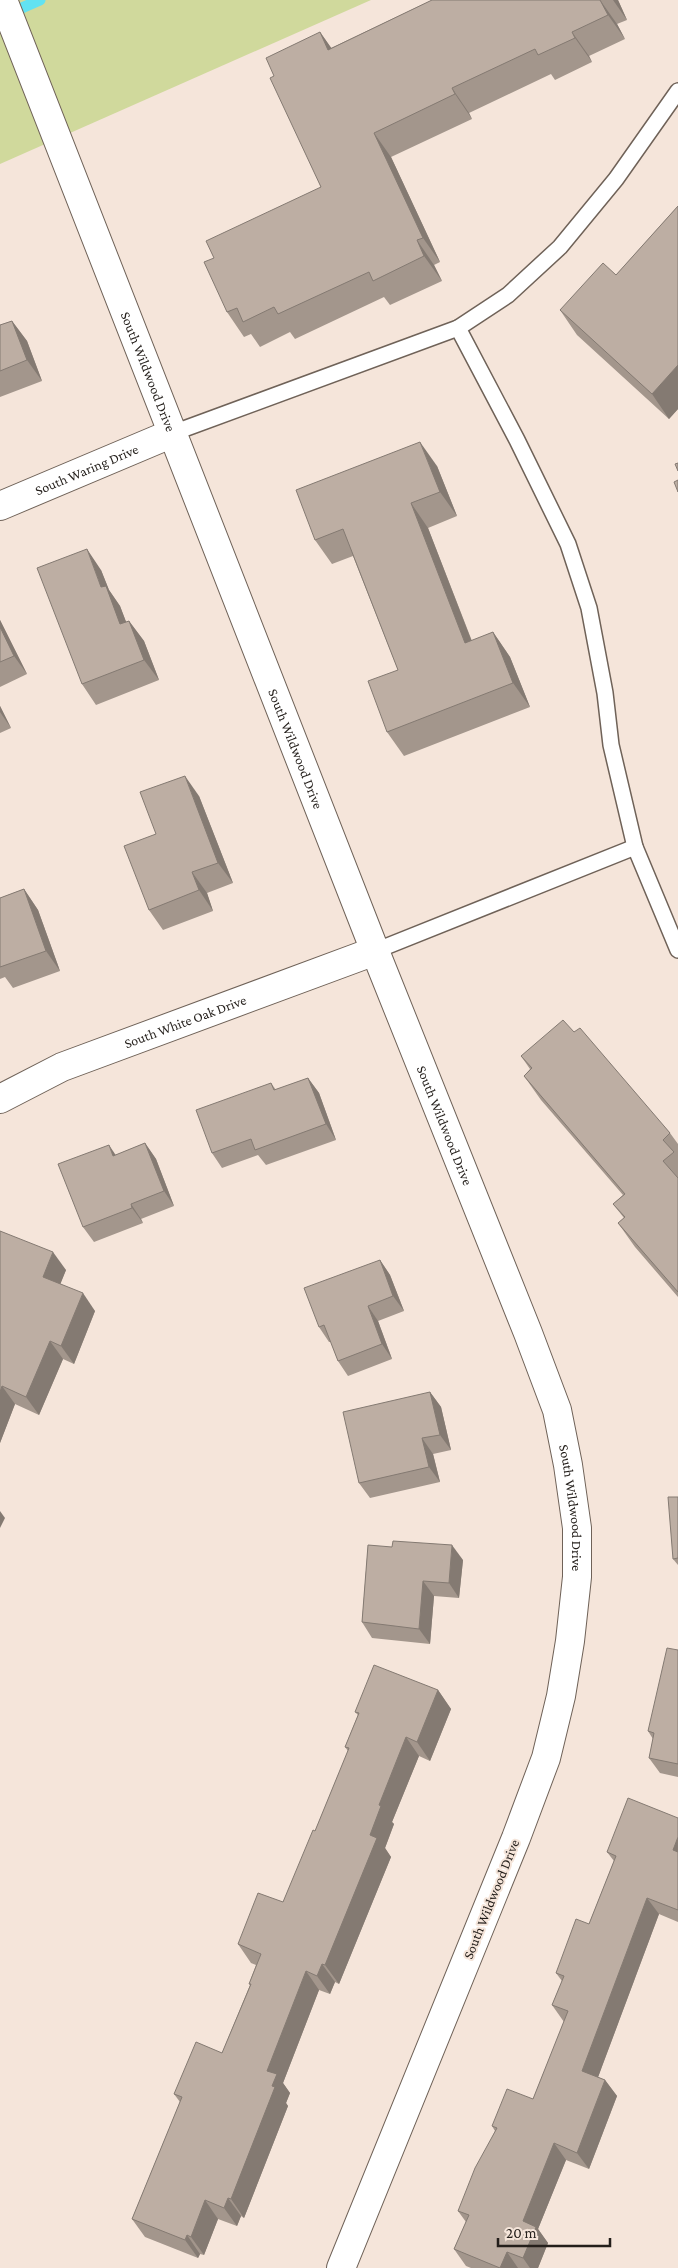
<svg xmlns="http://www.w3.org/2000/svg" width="678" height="2268" viewBox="0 0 678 2268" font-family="'Crimson Pro',serif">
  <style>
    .green { fill: #d0d99c }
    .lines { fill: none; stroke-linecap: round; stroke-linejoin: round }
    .stream { stroke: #61e2f2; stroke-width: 11 }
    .service-casing { stroke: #6f6258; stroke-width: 18 }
    .minor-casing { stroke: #6f6258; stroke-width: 30 }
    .service { stroke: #fff; stroke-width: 15 }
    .minor { stroke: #fff; stroke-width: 28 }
    .wall { fill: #a3968c }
    .shaded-wall { fill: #847a72 }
    .building { fill: #bdaea3; stroke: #847a72 }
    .labels { text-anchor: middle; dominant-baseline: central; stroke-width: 4; stroke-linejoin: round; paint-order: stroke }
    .street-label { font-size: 14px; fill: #241f1b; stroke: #f5e5da }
  </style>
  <rect width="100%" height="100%" fill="#f5e5da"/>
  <!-- green -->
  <polygon class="green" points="0,0 371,0 0,164"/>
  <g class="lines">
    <!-- stream -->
    <polyline class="stream" points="8,14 40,0"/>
    <defs>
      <g id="service">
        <polyline points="458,328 517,440 568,544 589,608 605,693 611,745 635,847 678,950"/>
        <polyline points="173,433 458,328 508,295 560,247 616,179 678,91"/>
        <polyline points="375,951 635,847"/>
      </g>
      <g id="minor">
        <path id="s1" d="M3,0l372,951 153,382 29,77 11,55 9,63v49l-7,64 -9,55 -15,62 -30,80 -175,430"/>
        <path id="s2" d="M0,506l173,-73"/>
        <path id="s3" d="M0,1099l62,-32 313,-116"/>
      </g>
    </defs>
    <!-- service casing -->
    <use href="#service" class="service-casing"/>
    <!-- minor casing -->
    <use href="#minor" class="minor-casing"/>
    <!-- service -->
    <use href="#service" class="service"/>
    <!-- minor -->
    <use href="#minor" class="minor"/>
  </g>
  <!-- wall -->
  <g class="wall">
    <polygon points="432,0 618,0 627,20 617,24 625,39 589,56 592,62 555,80 551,74 469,113 472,119 391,157 440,262 434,265 442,281 390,305 384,297 295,339 290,332 260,347 251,334 244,337 227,312 214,258 321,187 274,76 320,32 331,48"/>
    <polygon points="678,206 678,409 669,419 577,335 560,310 616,275"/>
    <polygon points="12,321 27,341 42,381 0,397 0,325"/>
    <polygon points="437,466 457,516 428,528 472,641 493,632 510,657 530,707 404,756 387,732 398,670 353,556 332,564 315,540"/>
    <polygon points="101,570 109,590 120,606 126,622 129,621 144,641 159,680 96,705 82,684"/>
    <polygon points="0,620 27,674 0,687"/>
    <polygon points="0,706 11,728 0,733"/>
    <polygon points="199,796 233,883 207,893 213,911 163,930 149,910 156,834"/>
    <polygon points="24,889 38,910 60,971 13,988 5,977 0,979 0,898"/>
    <polygon points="574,1032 670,1133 678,1144 678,1297 635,1247 618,1223 624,1218 613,1204 623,1195 541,1100 524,1076 530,1069 521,1056"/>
    <polygon points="308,1078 319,1093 336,1140 266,1165 258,1155 222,1168 212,1153 271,1083 276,1090"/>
    <polygon points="145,1143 156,1159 174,1206 141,1219 143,1223 94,1242 83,1227 116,1155"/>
    <polygon points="0,1231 66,1270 60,1284 95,1311 74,1364 63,1359 39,1415 15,1404 0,1443"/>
    <polygon points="380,1260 390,1275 404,1311 378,1321 392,1359 348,1376 338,1361 331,1342 329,1342 319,1327"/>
    <polygon points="430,1392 441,1407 451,1450 433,1454 440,1482 370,1498 359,1483"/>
    <polygon points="678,1497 678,1565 673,1559"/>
    <polygon points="368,1545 463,1560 459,1598 434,1596 430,1644 372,1638 362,1622"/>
    <polygon points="678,1650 678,1777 660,1773 649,1758 653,1739 648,1731"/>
    <polygon points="438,1690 451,1709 430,1761 419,1756 392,1822 394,1824 385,1848 391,1857 339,1984 335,1982 330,1994 319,1990 283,2083 290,2093 286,2103 288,2106 244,2218 241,2216 237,2226 218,2219 204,2255 200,2254 198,2258 145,2237 132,2219 180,2102 174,2094 222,2053 250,1985 249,1984 256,1965 251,1963 238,1944 283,1902 315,1831 348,1751 345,1747 358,1715 355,1712"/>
    <polygon points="678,1818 678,1922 659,1914 598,2077 605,2080 617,2096 589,2169 566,2160 538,2229 548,2243 538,2268 471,2268 466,2266 454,2249 466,2222 458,2211 495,2131 492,2126 533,2099 564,2022 552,2005 562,1981 556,1973 589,1924 614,1861 607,1852"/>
  </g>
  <!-- shaded-wall -->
  <g class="shaded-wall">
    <polygon points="600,0 617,24 625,39 608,15"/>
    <polygon points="613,0 618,0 627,20"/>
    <polygon points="320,32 337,56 328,50"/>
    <polygon points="572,32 589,56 592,62 575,38"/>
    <polygon points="452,88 469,113 472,119 455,94"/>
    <polygon points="374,133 391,157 440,262 423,238"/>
    <polygon points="417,240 434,265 442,281 424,256"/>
    <polygon points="12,321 27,341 42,381 27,360"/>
    <polygon points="678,365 678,409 669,419 652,394"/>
    <polygon points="420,442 437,466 457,516 440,492"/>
    <polygon points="411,503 428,528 482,668 465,643"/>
    <polygon points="87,549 101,570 109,590 120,606 135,645 120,624 101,587"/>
    <polygon points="0,620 27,674 14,656 0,627"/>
    <polygon points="129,621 144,641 159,680 144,660"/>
    <polygon points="493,632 510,657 530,707 513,683"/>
    <polygon points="0,706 11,728 0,712"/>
    <polygon points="185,776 199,796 233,883 218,863"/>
    <polygon points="192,872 207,893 213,911 199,890"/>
    <polygon points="24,889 38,910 60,971 46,951"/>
    <polygon points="308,1078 319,1093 336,1140 326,1124"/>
    <polygon points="145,1143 156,1159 174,1206 164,1191"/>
    <polygon points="109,1145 119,1160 113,1156"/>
    <polygon points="131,1204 141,1219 143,1223 132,1208"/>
    <polygon points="53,1252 66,1270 56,1295 43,1277"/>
    <polygon points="380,1260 390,1275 404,1311 393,1296"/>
    <polygon points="83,1293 95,1311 74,1364 61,1346"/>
    <polygon points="368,1306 378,1321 392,1359 382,1344"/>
    <polygon points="50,1341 63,1359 39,1415 26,1397"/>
    <polygon points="2,1386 15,1404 0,1443 0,1392"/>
    <polygon points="430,1392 441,1407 451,1450 440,1435"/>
    <polygon points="422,1438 433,1454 440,1482 429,1467"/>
    <polygon points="0,1511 5,1518 0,1528"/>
    <polygon points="452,1545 463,1560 459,1598 449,1583"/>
    <polygon points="423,1581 434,1596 430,1644 419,1629"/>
    <polygon points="438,1690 451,1709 430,1761 417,1742"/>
    <polygon points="406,1737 419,1756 392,1822 394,1824 385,1848 391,1857 339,1984 325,1965 370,1835 379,1805"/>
    <polygon points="678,1837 678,1858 673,1850"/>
    <polygon points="647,1898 659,1914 594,2088 582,2071"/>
    <polygon points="322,1964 335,1982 330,1994 317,1976"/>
    <polygon points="306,1971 319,1990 283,2083 290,2093 286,2103 288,2106 244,2218 231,2199 272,2086 267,2071"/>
    <polygon points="605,2080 617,2096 589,2169 577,2153"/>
    <polygon points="554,2143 566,2160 538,2229 548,2243 538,2268 530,2268 523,2258 523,2221"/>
    <polygon points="228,2198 241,2216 237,2226 224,2208"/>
    <polygon points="205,2200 218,2219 204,2255 191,2237"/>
    <polygon points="187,2235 200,2254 198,2258 185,2240"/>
    <polygon points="507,2252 518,2268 500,2268"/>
  </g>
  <!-- building -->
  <g class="building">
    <polygon points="432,0 600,0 608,15 572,32 575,38 538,55 535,49 452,88 455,94 374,133 423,238 417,240 424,256 373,281 369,272 278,314 274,307 243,322 237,308 227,312 204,262 214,258 206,241 321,187 270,78 274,76 266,58 320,32 328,50"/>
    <polygon points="678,206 678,365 652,394 560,310 603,263 616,275"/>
    <polygon points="12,321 27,360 0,371 0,325"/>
    <polygon points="420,442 440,492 411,503 465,643 493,632 513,683 387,732 368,681 398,670 343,529 315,540 296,490"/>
    <polygon points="678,463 678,471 675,464"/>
    <polygon points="678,480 678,492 674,482"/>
    <polygon points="87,549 101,587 106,586 120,624 129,621 144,660 82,684 37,568"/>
    <polygon points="0,627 14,656 0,662"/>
    <polygon points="185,776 218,863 192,872 199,890 149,910 124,846 156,834 140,792"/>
    <polygon points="24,889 46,951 0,967 0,898"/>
    <polygon points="563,1020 574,1032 580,1028 670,1133 663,1140 674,1152 663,1161 678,1178 678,1292 618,1223 625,1217 613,1204 625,1194 524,1076 532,1068 521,1056"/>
    <polygon points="308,1078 326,1124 255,1150 251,1139 212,1153 196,1110 271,1083 274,1090"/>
    <polygon points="145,1143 164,1191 131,1204 132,1208 83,1227 58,1164 109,1145 113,1156"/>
    <polygon points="0,1231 53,1252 43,1277 83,1293 61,1346 50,1341 26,1397 2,1386 0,1392"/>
    <polygon points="380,1260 393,1296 368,1306 382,1344 338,1361 324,1325 319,1327 304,1288"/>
    <polygon points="430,1392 440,1435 422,1438 429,1467 359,1483 343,1412"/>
    <polygon points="668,1497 678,1497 678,1558 673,1559"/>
    <polygon points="393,1541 452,1545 449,1583 423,1581 419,1629 362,1622 368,1545 392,1547"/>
    <polygon points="667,1648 678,1650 678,1764 649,1758 654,1733 648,1731"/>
    <polygon points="374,1665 438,1690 417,1742 406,1737 379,1805 381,1806 370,1835 377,1838 325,1965 322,1964 317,1976 306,1971 267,2071 277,2074 272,2086 275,2087 231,2199 228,2198 224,2208 205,2200 191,2237 187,2235 185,2240 132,2219 182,2097 174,2094 196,2042 222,2053 251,1984 249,1984 261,1954 238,1944 258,1893 283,1902 313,1830 315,1831 349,1748 345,1747 359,1713 355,1712"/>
    <polygon points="628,1798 678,1818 678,1837 673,1850 678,1852 678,1910 647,1898 582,2071 605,2080 577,2153 554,2143 523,2221 536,2227 523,2258 507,2252 500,2268 454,2249 469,2215 458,2211 475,2168 497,2128 492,2126 507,2089 533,2099 568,2011 552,2005 564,1976 556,1973 576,1919 589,1924 616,1856 607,1852"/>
  </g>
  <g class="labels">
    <!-- street labels -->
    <g class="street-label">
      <text stroke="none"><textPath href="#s1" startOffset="399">South Wildwood Drive</textPath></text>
      <text stroke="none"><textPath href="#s2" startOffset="94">South Waring Drive</textPath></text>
      <text stroke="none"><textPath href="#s1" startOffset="804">South Wildwood Drive</textPath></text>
      <text stroke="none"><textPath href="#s3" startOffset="201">South White Oak Drive</textPath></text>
      <text stroke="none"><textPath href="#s1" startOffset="1209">South Wildwood Drive</textPath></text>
      <text stroke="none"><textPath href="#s1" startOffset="1614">South Wildwood Drive</textPath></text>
      <text transform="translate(491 1899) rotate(-68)">South Wildwood Drive</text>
    </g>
  </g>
  <!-- scale -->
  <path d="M498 2238v8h112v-8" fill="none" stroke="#241f1b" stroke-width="2.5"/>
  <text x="506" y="2238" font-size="15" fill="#241f1b" stroke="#f5e5da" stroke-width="4" paint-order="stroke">20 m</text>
</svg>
